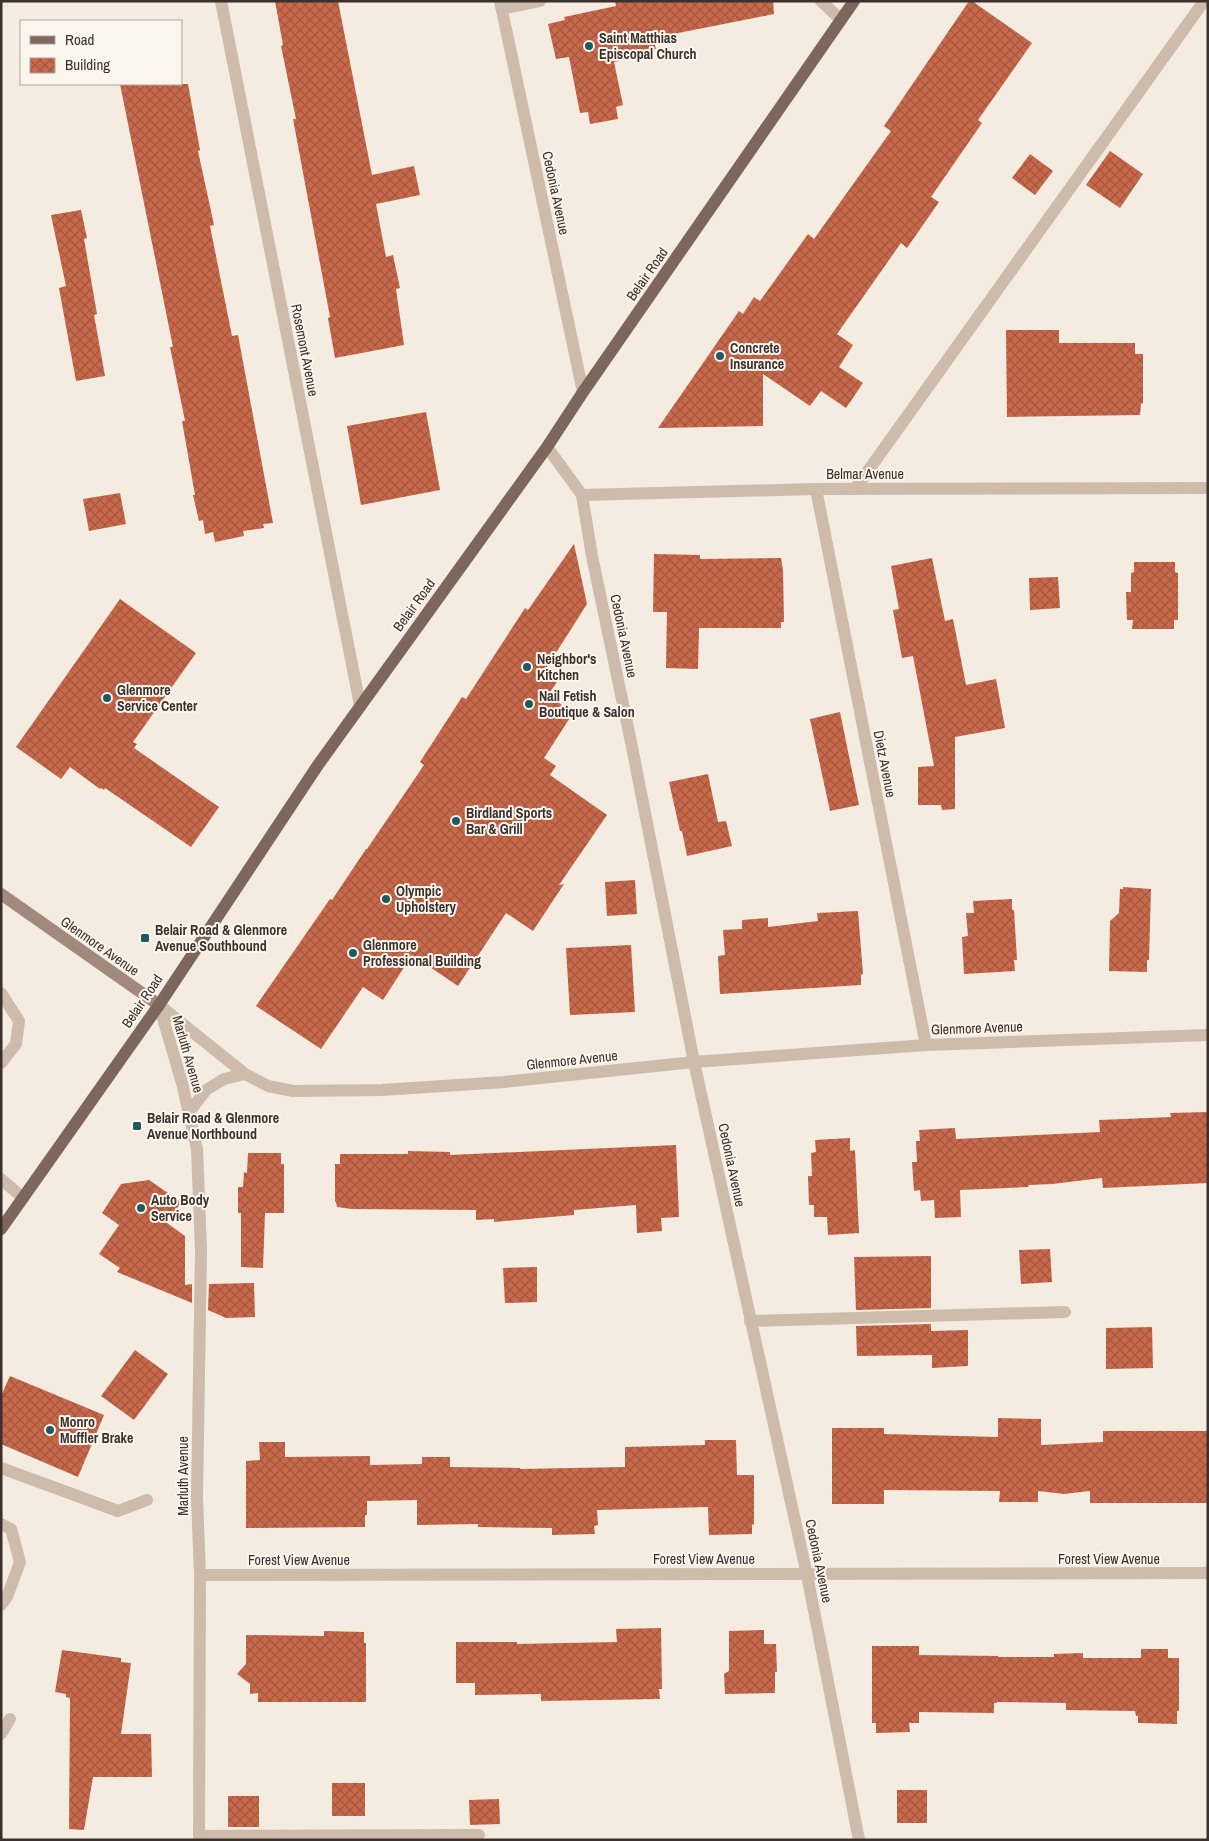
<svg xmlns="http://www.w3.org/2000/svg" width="1209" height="1841" viewBox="0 0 1209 1841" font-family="'Archivo Narrow',sans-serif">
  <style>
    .building { fill: url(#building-cross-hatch) }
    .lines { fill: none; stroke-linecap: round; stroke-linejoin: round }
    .lane { stroke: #cdbbac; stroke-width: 12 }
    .street { stroke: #cdbbac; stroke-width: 12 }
    .secondary { stroke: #a18a7d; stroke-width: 12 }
    .primary { stroke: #7d675c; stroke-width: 12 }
    .poi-dot { fill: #1f5a5e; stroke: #fbf5ee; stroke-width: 2 }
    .labels { text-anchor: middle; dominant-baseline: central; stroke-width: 4; stroke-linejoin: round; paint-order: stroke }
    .poi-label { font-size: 14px; font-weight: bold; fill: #3b302b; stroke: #fbf5ee; text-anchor: start }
    .street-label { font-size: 14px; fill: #3b302b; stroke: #fbf5ee }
  </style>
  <defs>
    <pattern id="building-cross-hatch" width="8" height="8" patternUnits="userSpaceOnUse" patternTransform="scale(1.25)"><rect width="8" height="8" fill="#c8694b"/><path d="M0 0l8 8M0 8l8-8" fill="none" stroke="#a4573f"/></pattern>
  </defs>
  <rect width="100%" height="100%" fill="#f4ebe1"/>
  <!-- building -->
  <g class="building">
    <polygon points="275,1 338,1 372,175 414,166 420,195 376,204 386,257 393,255 400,288 396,289 404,345 335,358 328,318 330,317 293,119 296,119 281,46 283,45"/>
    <polygon points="615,1 773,1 774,14 653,38 656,49 623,55 624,60 614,62 623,105 616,107 618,119 590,124 588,112 580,113 569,57 556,59 548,24 565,20 564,17 616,6"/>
    <polygon points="969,1 972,1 1032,43 978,120 982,123 931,197 939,202 907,248 901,243 837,334 853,345 839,367 863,383 846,408 821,391 810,406 763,374 763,426 658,428 739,311 743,314 754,297 760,301 808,234 814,239 891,131 884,126"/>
    <polygon points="120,84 188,84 200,150 198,151 214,225 210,226 232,336 238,335 273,523 263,524 264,528 243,531 244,536 215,542 213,532 205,534 203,520 199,521 193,495 195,495 182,421 185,421 170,347 173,347"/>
    <polygon points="1110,151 1143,174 1120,208 1086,185"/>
    <polygon points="1030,154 1053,171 1035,195 1012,178"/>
    <polygon points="81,210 87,238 84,239 97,314 94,315 105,376 76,381 59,288 66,286 51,215"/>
    <polygon points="1006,330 1059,330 1059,343 1135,343 1135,354 1143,354 1143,403 1141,404 1140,415 1007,417"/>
    <polygon points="426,412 440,490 361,505 347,426"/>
    <polygon points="120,493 126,524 89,531 83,499"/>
    <polygon points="574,544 587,604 547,667 561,676 548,695 573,713 544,758 556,766 550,775 607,815 559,885 564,884 533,931 506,913 458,986 412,955 383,1000 363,987 321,1049 256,1006 330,899 332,900 366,849 367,849 424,765 420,762 462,697 466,699 525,608 528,610"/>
    <polygon points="654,554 700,555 700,559 781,558 783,570 784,622 781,622 781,628 699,628 698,669 666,668 667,612 653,612"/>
    <polygon points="932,558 945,621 953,619 966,685 996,679 1005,728 955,737 955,809 942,810 941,805 918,805 918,767 934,766 913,656 902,658 893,610 899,609 891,566"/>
    <polygon points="1134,562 1175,562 1175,572 1178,573 1178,620 1174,620 1174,629 1132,629 1133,620 1127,620 1126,592 1131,592 1131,573 1134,572"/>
    <polygon points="1058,577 1060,608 1030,610 1029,578"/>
    <polygon points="120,599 196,653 133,742 137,744 134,748 219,807 191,847 105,788 104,790 101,788 100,789 70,767 61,779 16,747"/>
    <polygon points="840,712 859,805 830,811 810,719"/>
    <polygon points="708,774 718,822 726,821 732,846 687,856 682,831 680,831 669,782"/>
    <polygon points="635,880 637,914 607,916 605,882"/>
    <polygon points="1123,887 1151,889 1149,960 1147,960 1147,972 1109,971 1110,921 1119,913 1120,889 1123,889"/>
    <polygon points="1012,899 1012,910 1014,910 1017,960 1014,960 1015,971 964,974 962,937 968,936 966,913 974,913 973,901"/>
    <polygon points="858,911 863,974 861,975 861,985 720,994 718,956 725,955 723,930 742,929 742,920 768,918 768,927 818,921 817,913"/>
    <polygon points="631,945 635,1012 570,1015 566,948"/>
    <polygon points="1208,1112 1208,1183 1103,1188 1102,1178 1052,1184 1029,1185 1028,1187 960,1190 961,1217 935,1218 934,1200 921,1201 920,1190 914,1191 912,1162 917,1162 916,1141 920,1141 919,1130 955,1128 956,1139 1100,1132 1099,1120 1171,1117 1170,1113"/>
    <polygon points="850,1138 850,1151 855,1150 859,1233 828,1235 827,1217 814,1217 814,1205 809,1205 808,1176 812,1176 811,1153 816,1152 815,1140"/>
    <polygon points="676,1145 679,1217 661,1218 662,1231 637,1233 636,1205 574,1210 574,1215 494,1222 494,1219 476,1220 476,1210 352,1209 337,1207 336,1202 335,1202 335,1164 340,1164 340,1154 408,1154 408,1151 450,1152 450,1155"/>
    <polygon points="248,1153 281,1153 281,1164 284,1164 284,1213 265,1213 263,1268 241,1267 241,1213 238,1213 238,1187 243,1187 244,1172 247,1173"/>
    <polygon points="149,1180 181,1202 167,1223 185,1236 185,1285 192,1284 192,1303 117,1272 120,1268 99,1254 119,1225 102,1213 121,1184"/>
    <polygon points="1050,1249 1052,1282 1021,1284 1019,1250"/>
    <polygon points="931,1256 931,1308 856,1310 854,1257"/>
    <polygon points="537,1267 537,1302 505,1303 503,1268"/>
    <polygon points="254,1283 255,1317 226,1318 208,1310 209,1284"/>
    <polygon points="931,1324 931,1331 968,1330 968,1366 932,1368 932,1355 857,1356 856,1326"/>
    <polygon points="1152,1327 1153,1368 1106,1369 1106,1328"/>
    <polygon points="135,1350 168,1374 134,1420 101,1396"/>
    <polygon points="10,1376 104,1415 78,1477 1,1444 1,1396"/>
    <polygon points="998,1418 1041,1419 1041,1445 1103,1442 1103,1431 1208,1431 1208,1503 1090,1503 1090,1491 1064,1494 1038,1491 1038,1502 999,1502 1000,1491 884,1490 884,1504 832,1504 832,1428 884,1428 884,1434 998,1437"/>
    <polygon points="705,1440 736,1440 737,1475 754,1475 754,1525 752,1524 752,1534 709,1535 708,1507 597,1510 598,1525 594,1526 595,1534 552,1535 552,1528 478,1527 478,1524 417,1525 417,1500 367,1501 367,1515 365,1515 365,1527 246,1528 246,1461 260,1460 259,1442 285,1442 285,1457 370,1456 370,1465 422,1464 422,1457 450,1457 450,1467 520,1468 520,1469 625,1467 625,1447 705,1445"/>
    <polygon points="661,1628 662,1689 659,1689 660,1699 541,1701 541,1694 475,1695 475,1683 456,1683 456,1642 517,1642 517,1644 617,1642 616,1629"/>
    <polygon points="764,1630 764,1644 776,1644 777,1672 775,1672 775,1693 725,1694 724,1674 729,1671 729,1631"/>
    <polygon points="324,1631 364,1632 364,1643 366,1643 366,1702 258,1702 258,1693 250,1694 250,1684 237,1674 246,1664 246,1635 324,1636"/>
    <polygon points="872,1646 919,1646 919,1655 998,1656 998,1657 1054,1657 1054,1654 1083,1653 1083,1658 1141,1658 1141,1649 1168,1649 1168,1658 1179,1658 1179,1711 1177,1711 1177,1724 1138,1723 1138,1716 1136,1716 1135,1711 1066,1710 1066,1703 997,1702 997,1703 994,1703 994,1713 919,1712 919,1723 909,1723 910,1732 876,1733 876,1723 872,1723"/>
    <polygon points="62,1650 121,1658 121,1662 131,1663 121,1734 151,1734 152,1777 93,1777 84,1830 69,1829 70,1698 66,1697 66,1694 55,1692"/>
    <rect x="332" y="1783" width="33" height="33"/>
    <rect x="897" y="1790" width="30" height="33"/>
    <rect x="228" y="1796" width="31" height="31"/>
    <polygon points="499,1799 500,1824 470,1825 469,1800"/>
  </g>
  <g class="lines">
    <!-- lane -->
    <g class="lane">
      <polyline points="821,1 841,20"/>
      <polyline points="502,9 540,1"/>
      <polyline points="855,489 1204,1"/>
      <polyline points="1,993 19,1021 16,1044 1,1063"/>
      <polyline points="1,1179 23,1198"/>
      <polyline points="750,1321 1065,1312"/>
      <polyline points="1,1468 118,1511 147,1500"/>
      <polyline points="1,1524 11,1529 20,1562 7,1597 1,1605"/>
      <polyline points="1,1734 10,1719"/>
      <polyline points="199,1836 479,1835"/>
    </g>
    <!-- street -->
    <g class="street">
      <polyline points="221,1 360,705"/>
      <polyline points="500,1 583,392"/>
      <polyline points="547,447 582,495 592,556 632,747 694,1062 807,1575 859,1840"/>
      <polyline points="816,489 926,1045"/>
      <polyline points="582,495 816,489 1208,488"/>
      <polyline points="159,1005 245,1074 268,1086 293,1091 382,1090 504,1082 694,1062 926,1045 1208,1035"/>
      <polyline points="159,1005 182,1083 197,1149 201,1251 197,1497 200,1575 199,1840"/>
      <polyline points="189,1112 206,1090 224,1079 245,1074"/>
      <polyline points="200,1575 1208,1573"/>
    </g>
    <!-- secondary -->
    <polyline class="secondary" points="1,894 159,1005"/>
    <!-- primary -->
    <polyline class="primary" points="1,1229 159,1005 318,765 547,447 583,392 854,1"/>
  </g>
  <!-- markers -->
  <g class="poi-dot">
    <circle cx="589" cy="46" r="5"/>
    <circle cx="720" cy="356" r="5"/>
    <circle cx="527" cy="667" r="5"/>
    <circle cx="107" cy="698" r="5"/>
    <circle cx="529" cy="704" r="5"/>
    <circle cx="456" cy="821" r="5"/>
    <circle cx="386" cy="899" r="5"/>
    <rect x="140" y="933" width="10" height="10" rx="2.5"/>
    <circle cx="353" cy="953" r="5"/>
    <rect x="132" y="1121" width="10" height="10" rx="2.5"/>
    <circle cx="141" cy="1208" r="5"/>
    <circle cx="50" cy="1430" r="5"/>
  </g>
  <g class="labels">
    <!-- poi labels -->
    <g class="poi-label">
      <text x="599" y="38">Saint Matthias<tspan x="599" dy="16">Episcopal Church</tspan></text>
      <text x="730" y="348">Concrete<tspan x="730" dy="16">Insurance</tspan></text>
      <text x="537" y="659">Neighbor's<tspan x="537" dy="16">Kitchen</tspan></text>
      <text x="117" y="690">Glenmore<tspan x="117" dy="16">Service Center</tspan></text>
      <text x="539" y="696">Nail Fetish<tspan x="539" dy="16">Boutique &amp; Salon</tspan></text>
      <text x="466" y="813">Birdland Sports<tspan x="466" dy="16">Bar &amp; Grill</tspan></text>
      <text x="396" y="891">Olympic<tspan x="396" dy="16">Upholstery</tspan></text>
      <text x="155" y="930">Belair Road &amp; Glenmore<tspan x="155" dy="16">Avenue Southbound</tspan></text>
      <text x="363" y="945">Glenmore<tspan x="363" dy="16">Professional Building</tspan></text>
      <text x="147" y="1118">Belair Road &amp; Glenmore<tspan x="147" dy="16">Avenue Northbound</tspan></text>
      <text x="151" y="1200">Auto Body<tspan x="151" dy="16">Service</tspan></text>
      <text x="60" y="1422">Monro<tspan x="60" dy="16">Muffler Brake</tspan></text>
    </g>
    <!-- street labels -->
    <g class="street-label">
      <text transform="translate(556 193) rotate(78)">Cedonia Avenue</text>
      <text transform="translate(647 274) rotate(-55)">Belair Road</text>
      <text transform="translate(305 350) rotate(79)">Rosemont Avenue</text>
      <text x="865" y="474">Belmar Avenue</text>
      <text transform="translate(414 605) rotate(-54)">Belair Road</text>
      <text transform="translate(624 636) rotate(78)">Cedonia Avenue</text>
      <text transform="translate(885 764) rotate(79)">Dietz Avenue</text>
      <text transform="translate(100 946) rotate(35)">Glenmore Avenue</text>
      <text transform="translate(142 1001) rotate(-56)">Belair Road</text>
      <text transform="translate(977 1028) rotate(-2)">Glenmore Avenue</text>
      <text transform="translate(188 1054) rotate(74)">Marluth Avenue</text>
      <text transform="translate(572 1060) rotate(-6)">Glenmore Avenue</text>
      <text transform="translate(732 1165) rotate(78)">Cedonia Avenue</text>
      <text transform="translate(183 1476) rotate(-90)">Marluth Avenue</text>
      <text x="704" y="1559">Forest View Avenue</text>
      <text x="1109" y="1559">Forest View Avenue</text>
      <text x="299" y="1560">Forest View Avenue</text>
      <text transform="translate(819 1561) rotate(78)">Cedonia Avenue</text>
    </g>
  </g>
  <!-- border -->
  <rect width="1209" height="1841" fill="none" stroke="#3b302b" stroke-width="5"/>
  <!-- legend -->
  <rect x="20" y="20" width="162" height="65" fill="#fbf5ee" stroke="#aea6a0"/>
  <rect x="30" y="36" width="25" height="8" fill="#7d675c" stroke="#aea6a0"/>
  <text x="65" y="45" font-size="15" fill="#3b302b">Road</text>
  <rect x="30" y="58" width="25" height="15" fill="url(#building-cross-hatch)" stroke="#aea6a0"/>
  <text x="65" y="70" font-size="15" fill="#3b302b">Building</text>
</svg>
